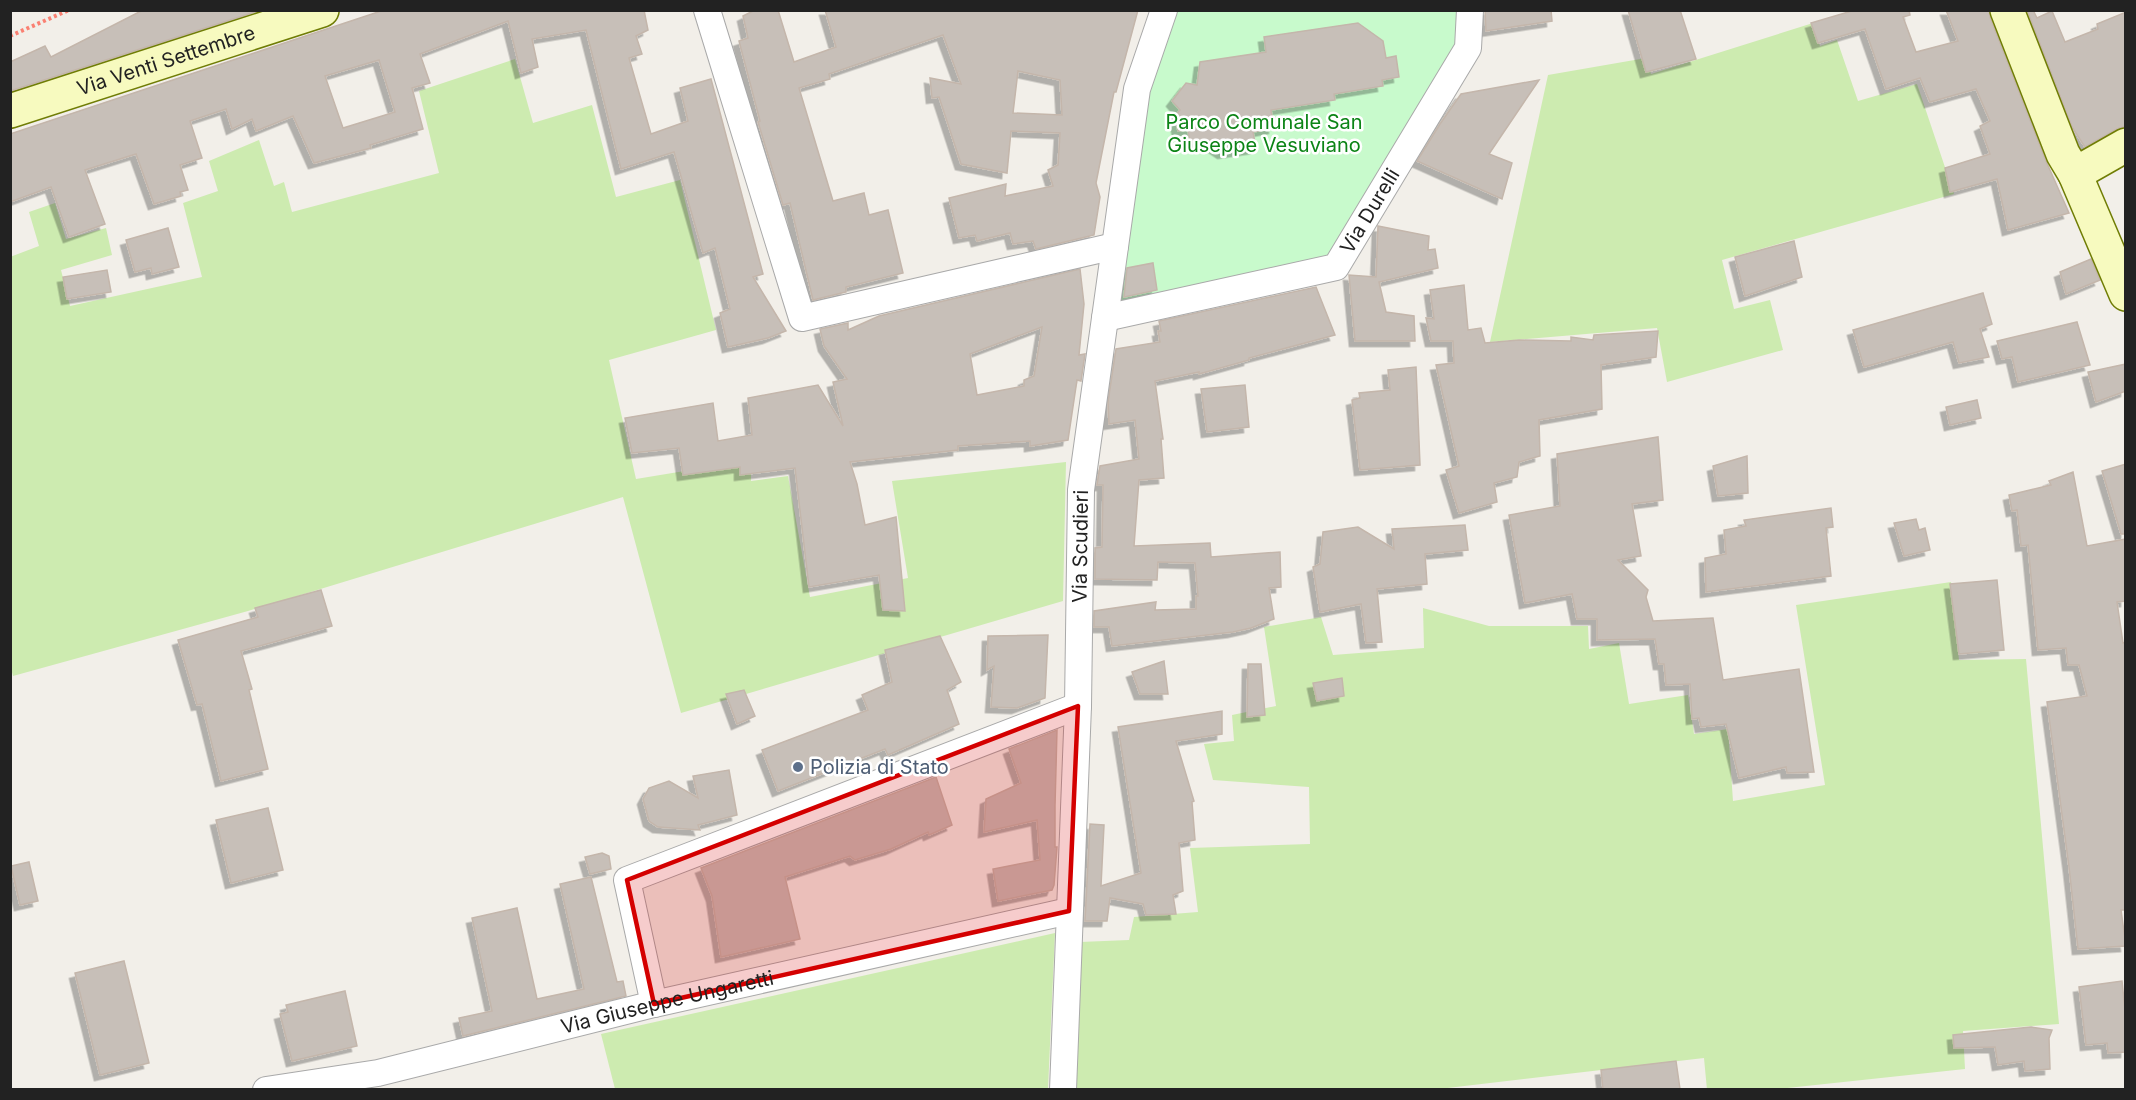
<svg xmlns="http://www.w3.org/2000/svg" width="2136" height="1100" viewBox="0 0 2136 1100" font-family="Inter,sans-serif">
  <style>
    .grass { fill: #cdebb0 }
    .park { fill: #c8facc }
    .building { fill: #c7bfb8; stroke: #c4b6ab; stroke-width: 1.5; fill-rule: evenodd; filter: url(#shadow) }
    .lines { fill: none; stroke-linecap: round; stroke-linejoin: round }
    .street-casing { stroke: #a9a9a9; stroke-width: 28 }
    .secondary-casing { stroke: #707d05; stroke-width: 36 }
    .path { stroke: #fa8072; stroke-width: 4; stroke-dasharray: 3 3; stroke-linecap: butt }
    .street { stroke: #fff; stroke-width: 26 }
    .secondary { stroke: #f7fabf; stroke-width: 33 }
    .marked { fill: #d40000; fill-opacity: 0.2; stroke: #d40000; stroke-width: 4.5; stroke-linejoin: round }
    .service-dot { fill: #5c6f8a; stroke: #fff; stroke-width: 2 }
    .labels { text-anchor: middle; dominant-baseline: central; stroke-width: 5; stroke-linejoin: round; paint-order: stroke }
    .street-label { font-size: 20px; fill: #222; stroke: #fff }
    .park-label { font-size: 20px; fill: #0c8416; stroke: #fff }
    .service-label { font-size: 20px; fill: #4e5e75; stroke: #fff; text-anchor: start }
  </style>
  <defs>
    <filter id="shadow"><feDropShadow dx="-5.5" dy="5.5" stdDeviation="0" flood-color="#0004"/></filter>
  </defs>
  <rect width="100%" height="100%" fill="#f2efe9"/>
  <!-- grass -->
  <g class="grass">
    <polygon points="1813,23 1820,46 1837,40 1858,101 1917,84 1954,194 1722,260 1734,309 1770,300 1783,350 1667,382 1657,328 1490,342 1548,75 1646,58 1651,74"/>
    <polygon points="515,59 533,123 592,105 616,197 680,180 716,330 609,360 636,479 751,460 751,481 788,476 810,597 908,578 892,481 1066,462 1063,601 681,713 623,497 248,611 13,676 10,665 10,257 39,246 29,212 55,203 66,239 106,228 112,255 61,270 70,306 202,277 183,203 218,191 209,161 259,140 274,186 284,182 292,212 439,173 419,91"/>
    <polygon points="1951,582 1959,660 2026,659 2059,1024 1963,1031 1965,1069 1778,1089 1707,1090 1704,1058 1439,1089 1076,1090 1080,942 1129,940 1134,917 1198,912 1190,848 1310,844 1309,787 1213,780 1204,744 1234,741 1232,715 1276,706 1264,627 1321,617 1333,655 1424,648 1423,608 1489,626 1588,626 1589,649 1619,643 1629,704 1688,695 1694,734 1728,729 1733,801 1825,785 1796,605"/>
    <polygon points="1055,933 1048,1089 615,1089 601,1034"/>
  </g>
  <!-- park -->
  <polygon class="park" points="1172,11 1459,11 1459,49 1332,260 1115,306 1145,88"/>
  <!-- building -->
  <g class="building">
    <polygon points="143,10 258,11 10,91 10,62 45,46 51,57"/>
    <path d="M384,10h260l4,20 -12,6 6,18 -13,4 22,76 37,-13 -8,-33 31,-9 52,195 -10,3 33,54 -18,7 -40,9 -8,-34 10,-4 -15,-61 -12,5 -29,-101 -53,17 -35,-139 -54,9 6,28 -17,6 -13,-52 -88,33 10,29 -18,5 11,41 -53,16 1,3 -57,15 -21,-47 -37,15 -4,-12 -20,10 -6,-20 -36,12 12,37 -22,7 8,25 -8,2 1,4 -27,8 -18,-50 -51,16 20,54 -36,13 -18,-50 -41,15v-68zM379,60l16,52 -52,16 -18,-52z"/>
    <path d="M755,10h23l16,52 42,-15 -11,-37h313l-22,82h-2l-18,91 4,14 -6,38 -58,14 -3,-8 -20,3 -3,-11 -33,8 -2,-6 -16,3 -10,-40 57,-14 -1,12 48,-10 -5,-16 10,-5 2,-32 -49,-2 -4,42 -46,-9 -22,-67 -7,1 -2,-20 31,6 -18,-49 -114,39 1,5 -31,9 34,113 31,-8 5,22 19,-5 15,63 -57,14v5l-33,8 -23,-97 -7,2 -25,-83 2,-1 -21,-80 9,-3 -5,-22zM1018,71l42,9 2,35 -49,-2z"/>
    <polygon points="1485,10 1551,10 1552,21 1486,31"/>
    <polygon points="1628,10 1680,10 1696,59 1646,72"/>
    <polygon points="1855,10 1909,10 1910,15 1903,17 1916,52 1958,41 1946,10 1989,10 1990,17 2046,161 2069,213 2008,230 1997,179 1950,192 1945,168 1990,154 1980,126 1990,121 1976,89 1930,102 1920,78 1886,89 1865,29 1818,43 1811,23"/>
    <polygon points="2027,10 2033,10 2037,18 2052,11 2065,42 2098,29 2097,24 2126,12 2126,126 2117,129 2085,147 2072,127"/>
    <polygon points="1358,23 1383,41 1386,58 1396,56 1399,77 1382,80 1383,86 1334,94 1335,100 1271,110 1274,128 1253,132 1256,148 1223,153 1205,141 1190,143 1188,130 1178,131 1175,116 1180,110 1172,101 1186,83 1197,85 1200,62 1266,52 1264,37"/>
    <polygon points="1539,80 1489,154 1512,163 1502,199 1417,161 1440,124 1461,94"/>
    <polygon points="1378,226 1429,236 1428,250 1435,249 1438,268 1379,282 1386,312 1414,316 1415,341 1355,341 1349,275 1376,277"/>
    <polygon points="168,228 179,267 152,274 151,268 135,272 126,240"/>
    <polygon points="1794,241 1802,277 1745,296 1735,257"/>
    <polygon points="2091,259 2100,280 2066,294 2060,272"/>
    <polygon points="1153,263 1157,290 1124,297 1127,268"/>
    <path d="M1080,269l4,35 -5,51 6,-1 -4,27 -4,-1 -9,60 -38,6v-5l-72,5v4l-108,12 7,22 8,41 31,-8 9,94 -22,-1 -4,-35 -70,12 -14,-119 -55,7v-8l-57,8 -4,-27 -47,5 -7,-35 88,-15 5,38 34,-6 -4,-37 70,-13 25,41 -10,-44 14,-3 -23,-33 -4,-17 28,-6v7l31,-14zM1042,327l-8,49 -10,4v6l-47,9 -7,-41z"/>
    <polygon points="107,270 111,292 67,299 63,277"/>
    <polygon points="1464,285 1468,330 1481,328 1485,343 1519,340 1571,341 1571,337 1593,340 1594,335 1658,331 1656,357 1601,365 1602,409 1539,420 1540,456 1519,462 1517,477 1494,483 1497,502 1459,513 1446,470 1459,466 1436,365 1454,363 1453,341 1431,341 1426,318 1434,319 1430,290"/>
    <polygon points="1316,287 1335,335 1249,358 1249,360 1199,374 1199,372 1155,381 1163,439 1161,439 1164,478 1139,480 1134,546 1210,543 1211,557 1280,552 1281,587 1269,588 1274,619 1251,628 1233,632 1112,646 1109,627 1094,627 1094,611 1156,602 1155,610 1196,609 1196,596 1198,596 1195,563 1158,562 1157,580 1095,579 1095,548 1102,547 1103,485 1097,485 1100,466 1139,459 1135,420 1109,424 1108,402 1116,349 1160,342 1158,331 1161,331 1159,321"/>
    <polygon points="1983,293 1992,324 1980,329 1989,357 1959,363 1953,342 1864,367 1853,330"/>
    <polygon points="2077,322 2090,365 2018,382 2012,357 2002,359 1997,341"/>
    <polygon points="2126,364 2126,391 2096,402 2088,372"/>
    <polygon points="1416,367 1420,465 1360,470 1352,400 1360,398 1359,393 1390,390 1388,370"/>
    <polygon points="1245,385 1249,427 1207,432 1201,389"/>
    <polygon points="1977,400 1981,418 1950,425 1946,407"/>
    <polygon points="1658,437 1663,500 1632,504 1641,556 1618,560 1648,590 1646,597 1653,621 1713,618 1723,680 1799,669 1814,772 1787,773 1786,767 1739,778 1726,724 1701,727 1699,718 1692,719 1690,684 1666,685 1664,664 1659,664 1655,639 1597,640 1597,619 1577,619 1572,594 1525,603 1509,515 1560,506 1557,454"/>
    <polygon points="1747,456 1748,493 1718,496 1713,466"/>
    <polygon points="2126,464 2126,534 2121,534 2102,471"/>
    <polygon points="2073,472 2087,546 2126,539 2126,601 2117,602 2123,643 2126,642 2126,910 2121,910 2126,946 2078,949 2069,867 2047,702 2087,696 2079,665 2068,665 2066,648 2038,650 2028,545 2021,546 2017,510 2012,511 2009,495 2051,485 2049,481"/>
    <polygon points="1831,508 1833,527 1826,528 1831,576 1706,592 1705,558 1726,554 1724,530 1746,526 1744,520"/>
    <polygon points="1916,519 1919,530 1925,528 1930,550 1904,556 1894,523"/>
    <polygon points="1465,525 1468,550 1425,554 1427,584 1377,589 1382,642 1366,643 1361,604 1320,612 1313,567 1320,564 1323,532 1358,527 1394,549 1392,529"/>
    <polygon points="1997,580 2004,650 1959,654 1950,584"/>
    <polygon points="321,590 332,626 241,651 252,689 249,690 268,769 221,781 202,704 197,705 178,640 258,617 255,608"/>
    <polygon points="1048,635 1045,698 1017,708 991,707 994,666 987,670 988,636"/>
    <polygon points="940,636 961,682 947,690 959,724 888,755 885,749 778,791 762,750 868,710 862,695 892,682 885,650"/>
    <polygon points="1164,661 1168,694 1140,694 1132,672"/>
    <polygon points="1248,664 1261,664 1265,715 1247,717"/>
    <polygon points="1342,678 1344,696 1317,701 1313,683"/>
    <polygon points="744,690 755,716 737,724 726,694"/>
    <polygon points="1222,711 1222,734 1176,741 1194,801 1192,802 1195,840 1179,843 1183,891 1173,895 1176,914 1146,915 1143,904 1110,898 1107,921 1085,921 1090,824 1104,825 1101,886 1141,873 1118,727"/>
    <polygon points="1057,730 1055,806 1055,847 1057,847 1054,885 1052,890 998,901 993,869 1040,860 1037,820 984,832 986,799 1021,783 1009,749"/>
    <polygon points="729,770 737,815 698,825 700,830 658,827 649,821 643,799 649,788 669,781 698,798 693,776"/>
    <polygon points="936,777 952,825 929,835 928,832 891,849 855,860 850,856 785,877 800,939 721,957 712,896 701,868"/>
    <polygon points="268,808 283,870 231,883 216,820"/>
    <polygon points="602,853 609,856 611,869 590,874 585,857"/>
    <polygon points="29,862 38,901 20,905 11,866"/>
    <polygon points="591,877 617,982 623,981 626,996 463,1036 459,1018 492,1011 472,918 517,908 537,999 584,989 560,884"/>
    <polygon points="124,961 149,1063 100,1075 75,973"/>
    <polygon points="2122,981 2126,1019 2126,1052 2108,1053 2107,1043 2086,1045 2079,987"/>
    <polygon points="345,991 357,1046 292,1061 280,1014 288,1012 286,1005"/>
    <polygon points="2031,1027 2052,1030 2049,1038 2050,1069 2025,1071 2024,1061 1998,1065 1995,1047 1954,1048 1953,1035"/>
    <polygon points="1676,1061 1680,1089 1603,1089 1601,1070"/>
  </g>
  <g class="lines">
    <defs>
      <g id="street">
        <polyline points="707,10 802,318 1115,246"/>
        <path id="s1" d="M1105,318l231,-51 132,-219 2,-38"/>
        <polyline points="654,1004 627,880 1078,706"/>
        <path id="s2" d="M266,1090l112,-17 276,-69 415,-93"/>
        <path id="s3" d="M1063,1090l15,-384 3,-216 56,-401 27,-79"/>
      </g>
      <g id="secondary">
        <polyline points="2007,10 2063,154 2075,174 2126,294"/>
        <path id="s4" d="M10,111l312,-101"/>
        <polyline points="2075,174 2126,145"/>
      </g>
    </defs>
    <!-- street casing -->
    <use href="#street" class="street-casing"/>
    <!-- secondary casing -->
    <use href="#secondary" class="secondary-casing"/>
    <!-- path -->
    <polyline class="path" points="10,36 69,10"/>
    <!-- street -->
    <use href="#street" class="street"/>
    <!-- secondary -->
    <use href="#secondary" class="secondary"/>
  </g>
  <!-- marked area -->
  <path class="marked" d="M1078,706l-9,205 -415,93 -27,-124z"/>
  <!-- markers -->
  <circle class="service-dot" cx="798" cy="767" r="6"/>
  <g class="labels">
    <!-- street labels -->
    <g class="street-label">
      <text stroke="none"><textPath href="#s4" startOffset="164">Via Venti Settembre</textPath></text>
      <text stroke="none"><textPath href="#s1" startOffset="302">Via Durelli</textPath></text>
      <text stroke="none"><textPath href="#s3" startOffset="544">Via Scudieri</textPath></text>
      <text stroke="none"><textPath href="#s2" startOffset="411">Via Giuseppe Ungaretti</textPath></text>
    </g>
    <!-- park labels -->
    <g class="park-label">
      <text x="1264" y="122">Parco Comunale San<tspan x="1264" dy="23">Giuseppe Vesuviano</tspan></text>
    </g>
    <!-- service labels -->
    <g class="service-label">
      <text x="810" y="767">Polizia di Stato</text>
    </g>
  </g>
  <!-- border -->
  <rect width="2136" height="1100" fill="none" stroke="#222222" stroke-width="24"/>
</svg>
